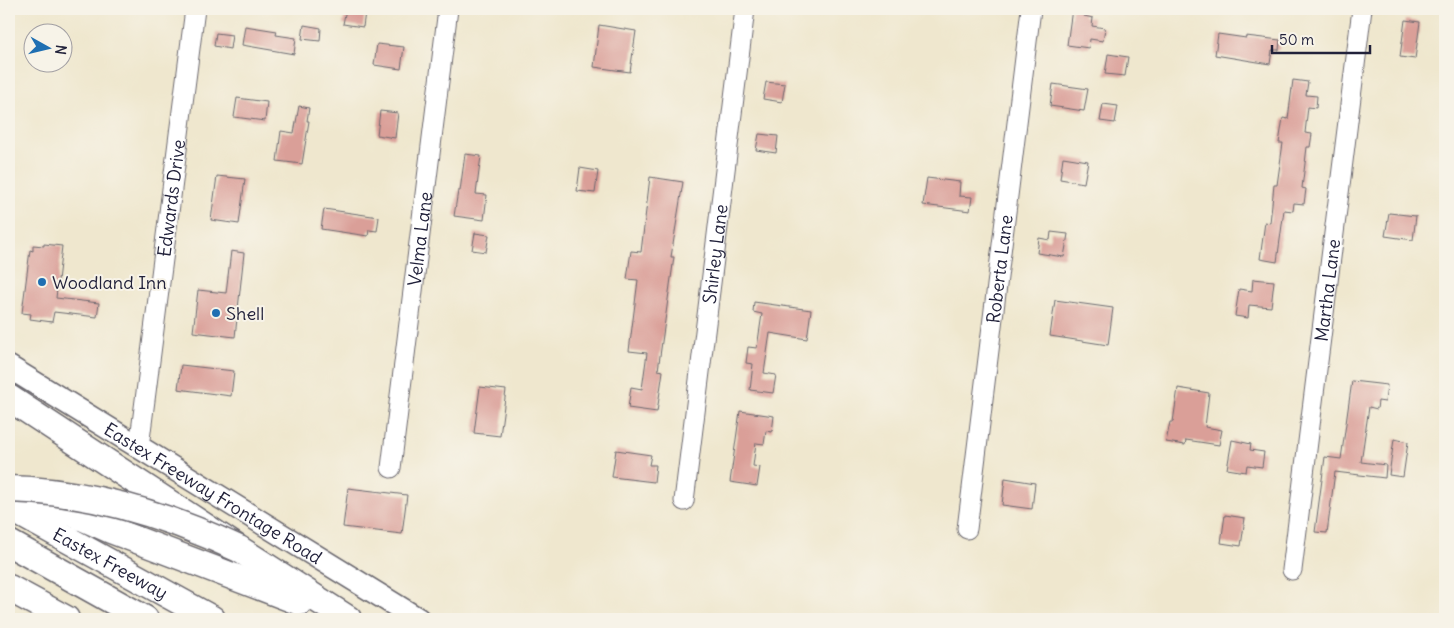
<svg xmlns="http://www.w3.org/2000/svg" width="1454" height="628" viewBox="0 0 1454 628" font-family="Delius,sans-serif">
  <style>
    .building { fill: #da9f98 }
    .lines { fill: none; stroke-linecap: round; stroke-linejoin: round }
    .minor-casing { stroke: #6a676e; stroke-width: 21 }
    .major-casing { stroke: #6a676e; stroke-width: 25 }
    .highway-casing { stroke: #6a676e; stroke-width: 29 }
    .minor { stroke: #fff; stroke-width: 19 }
    .major { stroke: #fff; stroke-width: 22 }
    .highway { stroke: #fff; stroke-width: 26 }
    .highway-bridge-casing { stroke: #6a676e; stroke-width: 29; stroke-linecap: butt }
    .highway-bridge { stroke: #fff; stroke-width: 26 }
    .poi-dot { fill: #1f6fb2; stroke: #f7f3e8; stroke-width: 2 }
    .labels { text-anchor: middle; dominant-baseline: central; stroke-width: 4; stroke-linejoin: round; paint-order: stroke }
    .street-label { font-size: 18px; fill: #22223b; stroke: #f7f3e8 }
    .poi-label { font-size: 18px; fill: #22223b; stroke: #f7f3e8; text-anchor: start }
  </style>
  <rect width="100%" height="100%" fill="#f7f3e8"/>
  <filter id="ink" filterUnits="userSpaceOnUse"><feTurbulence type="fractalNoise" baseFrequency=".02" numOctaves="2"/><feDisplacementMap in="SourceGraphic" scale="10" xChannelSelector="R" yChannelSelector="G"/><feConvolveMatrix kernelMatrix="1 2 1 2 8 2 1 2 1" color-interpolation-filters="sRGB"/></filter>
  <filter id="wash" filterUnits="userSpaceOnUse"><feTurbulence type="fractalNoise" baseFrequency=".0096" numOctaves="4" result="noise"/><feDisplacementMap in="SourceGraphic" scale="20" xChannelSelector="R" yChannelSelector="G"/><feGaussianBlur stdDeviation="1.12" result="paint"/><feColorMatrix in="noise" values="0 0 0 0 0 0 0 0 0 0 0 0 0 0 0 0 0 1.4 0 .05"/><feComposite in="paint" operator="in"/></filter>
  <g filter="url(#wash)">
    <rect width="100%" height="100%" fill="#efe7ce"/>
    <g id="blocks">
      <!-- building -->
      <g class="building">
        <polygon points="346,9 365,12 363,27 343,24"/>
        <polygon points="1072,9 1085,9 1084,16 1093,18 1092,26 1105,28 1103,41 1090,39 1089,48 1067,45"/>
        <polygon points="1405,20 1420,22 1415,59 1400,57"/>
        <polygon points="304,25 321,28 320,41 302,39"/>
        <polygon points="599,25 636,31 630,72 594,67"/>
        <polygon points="245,26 277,31 276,35 296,38 294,54 242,45"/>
        <polygon points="216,33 232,35 230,49 214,46"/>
        <polygon points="1218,34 1246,38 1246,36 1280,40 1279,50 1272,50 1270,64 1215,55"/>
        <polygon points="377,44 404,47 401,69 374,65"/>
        <polygon points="1108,54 1128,57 1125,76 1105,74"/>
        <polygon points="1293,80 1308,82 1306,95 1317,96 1316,108 1308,107 1305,133 1312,134 1310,147 1307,147 1302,188 1306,189 1304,204 1294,203 1293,211 1284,210 1277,262 1260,259 1265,222 1270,223 1274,185 1277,185 1283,143 1279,143 1283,118 1288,119"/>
        <polygon points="766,82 785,84 782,102 763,99"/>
        <polygon points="1053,84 1088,89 1084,111 1050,106"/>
        <polygon points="237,98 267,102 265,121 234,117"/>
        <polygon points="1103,104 1118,106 1115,123 1100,121"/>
        <polygon points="299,106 309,108 307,121 309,121 302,164 277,161 281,131 294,133"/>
        <polygon points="380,111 398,113 395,138 377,135"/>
        <polygon points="759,134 778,136 776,153 756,150"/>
        <polygon points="465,154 481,156 476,194 487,195 484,220 454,216 458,191 460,191"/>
        <polygon points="1063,157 1088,161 1084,183 1060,179"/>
        <polygon points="580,168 598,171 595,193 577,191"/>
        <polygon points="217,176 245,179 239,224 211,220"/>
        <polygon points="650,177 683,182 671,257 674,257 658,370 663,371 657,412 628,408 631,387 642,389 647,353 629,351 638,280 627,279 631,251 641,252"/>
        <polygon points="927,178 960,182 959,196 972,197 970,211 923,205"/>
        <polygon points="324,209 379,217 377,231 369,230 368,236 321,229"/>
        <polygon points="1389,213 1416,216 1413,240 1385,236"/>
        <polygon points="1051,232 1068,234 1064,257 1037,253 1039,238 1050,240"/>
        <polygon points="475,233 489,235 486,252 472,250"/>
        <polygon points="44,244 62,246 56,298 99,303 97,317 54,312 52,322 30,319 31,314 22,313 30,250 33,251 33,245 44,246"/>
        <polygon points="231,251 244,253 235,337 193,332 198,290 226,293"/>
        <polygon points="1253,279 1274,281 1271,307 1249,305 1248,318 1235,316 1239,289 1252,291"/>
        <polygon points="1055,300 1113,308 1108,345 1050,336"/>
        <polygon points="754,302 811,310 807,339 770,333 764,373 776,375 773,393 750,390 753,364 746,363 748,347 757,348 762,314 753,312"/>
        <polygon points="181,365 234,371 231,396 178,389"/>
        <polygon points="1352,381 1387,385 1385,402 1378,401 1377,409 1369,407 1361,462 1386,465 1385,478 1335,472 1327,533 1315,532 1325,457 1341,459"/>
        <polygon points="480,387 506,390 500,436 474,433"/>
        <polygon points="1178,388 1209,393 1205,427 1222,430 1219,445 1186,440 1185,445 1166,442 1170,422 1173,422"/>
        <polygon points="740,411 774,416 772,432 766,431 764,444 756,443 753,466 760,467 757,486 730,482"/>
        <polygon points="1394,439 1408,442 1403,477 1389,475"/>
        <polygon points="1232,440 1251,444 1250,450 1264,452 1262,467 1247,465 1246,472 1227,469"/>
        <polygon points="616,450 651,455 649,465 656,465 654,482 612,477"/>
        <polygon points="1005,478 1035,483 1032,509 1002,505"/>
        <polygon points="348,488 407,495 402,534 343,527"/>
        <polygon points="1225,515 1245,518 1241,546 1221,543"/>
      </g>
    </g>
  </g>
  <g filter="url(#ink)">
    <use href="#blocks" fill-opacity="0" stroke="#6a676e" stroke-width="1"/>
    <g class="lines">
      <defs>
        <g id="minor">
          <path id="s1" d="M139,447l56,-438"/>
          <path id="s2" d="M391,468l57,-459"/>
          <path id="s3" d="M684,501l61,-492"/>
          <path id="s4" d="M967,529l64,-520"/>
          <path id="s5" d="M1292,570l70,-561"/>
        </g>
        <g id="major">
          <path id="s6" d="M9,367l409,252"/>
        </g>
        <g id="highway">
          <polyline points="9,398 239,549 348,619"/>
          <polyline points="23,491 111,530 300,602"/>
          <path id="s7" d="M9,507l203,112"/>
          <polyline points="9,543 145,619"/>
          <polyline points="9,588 66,619"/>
        </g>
      </defs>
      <!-- minor casing -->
      <use href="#minor" class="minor-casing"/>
      <!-- major casing -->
      <use href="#major" class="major-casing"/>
      <!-- highway casing -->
      <use href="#highway" class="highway-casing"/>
      <!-- minor -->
      <use href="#minor" class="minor"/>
      <!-- major -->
      <use href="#major" class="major"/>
      <!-- highway -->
      <use href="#highway" class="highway"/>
      <defs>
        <path id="highway-bridge" d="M9,489c80,2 158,26 230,60"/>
      </defs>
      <!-- highway-bridge casing -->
      <use href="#highway-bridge" class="highway-bridge-casing"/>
      <!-- highway-bridge -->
      <use href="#highway-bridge" class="highway-bridge"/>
    </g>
  </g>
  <!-- markers -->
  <g class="poi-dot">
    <circle cx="42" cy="282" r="5"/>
    <circle cx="216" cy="313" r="5"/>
  </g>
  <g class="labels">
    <!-- street labels -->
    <g class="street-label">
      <text stroke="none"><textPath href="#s1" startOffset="251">Edwards Drive</textPath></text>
      <text stroke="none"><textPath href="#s2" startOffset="231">Velma Lane</textPath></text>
      <text stroke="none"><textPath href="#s3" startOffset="249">Shirley Lane</textPath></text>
      <text stroke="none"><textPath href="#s4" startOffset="262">Roberta Lane</textPath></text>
      <text stroke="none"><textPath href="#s5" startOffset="282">Martha Lane</textPath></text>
      <text stroke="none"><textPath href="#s6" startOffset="240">Eastex Freeway Frontage Road</textPath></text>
      <text stroke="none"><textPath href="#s7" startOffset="116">Eastex Freeway</textPath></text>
    </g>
    <!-- poi labels -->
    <g class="poi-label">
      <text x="52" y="282">Woodland Inn</text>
      <text x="226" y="313">Shell</text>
    </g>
  </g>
  <!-- margin -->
  <rect width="1454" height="628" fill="none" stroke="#f7f3e8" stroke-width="30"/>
  <!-- north arrow -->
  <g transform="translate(48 48) rotate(98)"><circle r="24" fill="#f7f3e8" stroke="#a29fa3"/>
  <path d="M0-4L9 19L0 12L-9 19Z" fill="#1f6fb2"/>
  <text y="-8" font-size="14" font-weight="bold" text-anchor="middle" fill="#22223b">N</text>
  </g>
  <!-- scale -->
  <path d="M1272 45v8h98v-8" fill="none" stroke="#22223b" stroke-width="2.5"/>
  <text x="1279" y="45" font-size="15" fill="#22223b" stroke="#f7f3e8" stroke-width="4" paint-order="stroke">50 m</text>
</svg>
